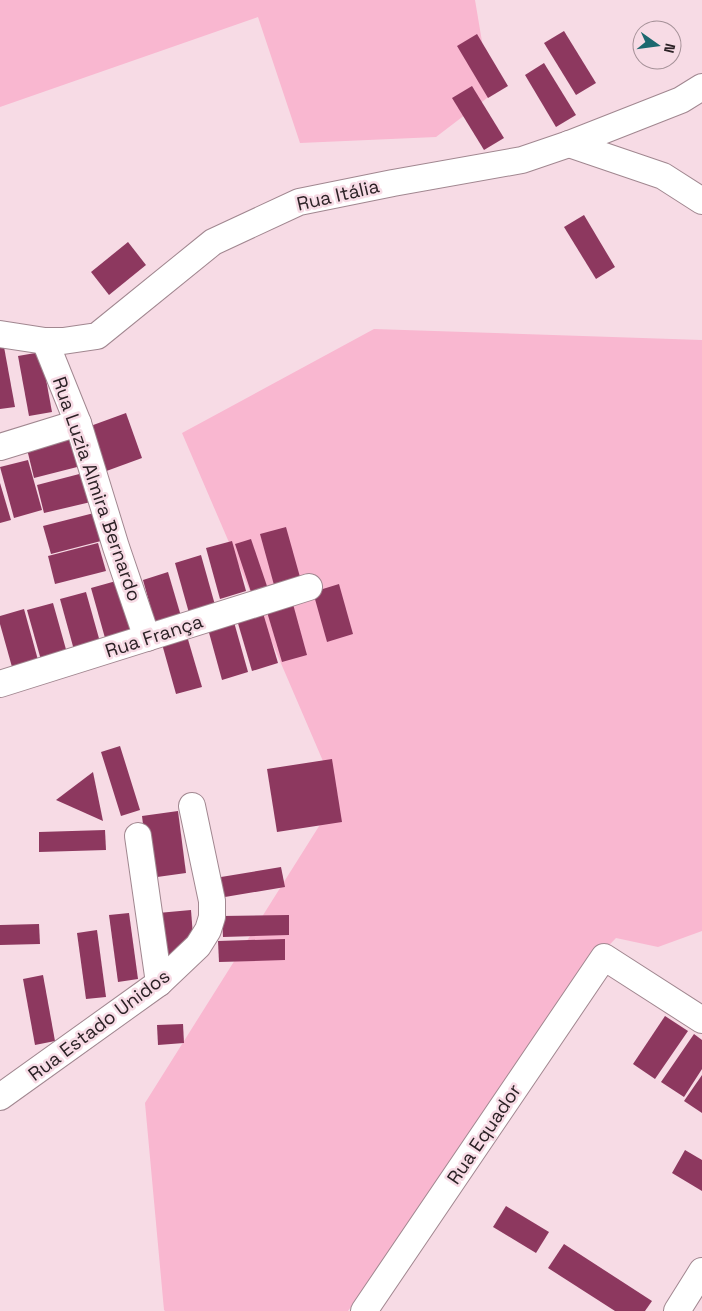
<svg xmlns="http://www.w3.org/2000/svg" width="702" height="1311" viewBox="0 0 702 1311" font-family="'Space Grotesk',sans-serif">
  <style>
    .green { fill: #f9b7d0 }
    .building { fill: #8d385f }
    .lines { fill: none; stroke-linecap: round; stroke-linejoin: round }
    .minor-casing { stroke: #a18790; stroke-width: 28 }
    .minor { stroke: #fff; stroke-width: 26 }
    .labels { text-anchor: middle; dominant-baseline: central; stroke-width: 5; stroke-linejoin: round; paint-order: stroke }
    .street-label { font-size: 19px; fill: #2b2125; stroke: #f7dbe5 }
  </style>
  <rect width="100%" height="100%" fill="#f7dbe5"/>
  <!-- green -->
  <g class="green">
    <polygon points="0,0 475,0 491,95 436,137 300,143 258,17 0,107"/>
    <polygon points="374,329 702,340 702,931 658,947 616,938 591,964 348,1311 165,1311 164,1310 145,1103 338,796 182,433"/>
  </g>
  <!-- building -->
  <g class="building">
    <polygon points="564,31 596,83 576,95 544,43"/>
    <polygon points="477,34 508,86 488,98 457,46"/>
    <polygon points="544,63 576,115 556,127 525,75"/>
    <polygon points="472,86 504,138 484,150 452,98"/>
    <polygon points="584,215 615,267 596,279 564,227"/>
    <polygon points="128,242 146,265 109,295 91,272"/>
    <polygon points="0,347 4,347 15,407 0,409"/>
    <polygon points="41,352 52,412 29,416 18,356"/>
    <polygon points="126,413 142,458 101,473 85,428"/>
    <polygon points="78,436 85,465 34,478 27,449"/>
    <polygon points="28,460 42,510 14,518 0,467"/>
    <polygon points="87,472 95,501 44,513 37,485"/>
    <polygon points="0,483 11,520 0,523"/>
    <polygon points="94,513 101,541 51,554 43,526"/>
    <polygon points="286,527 300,577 274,585 260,534"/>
    <polygon points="251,539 268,589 252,595 235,544"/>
    <polygon points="232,541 246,591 220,599 206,548"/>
    <polygon points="98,543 106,571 55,584 48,556"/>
    <polygon points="201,555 215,605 189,613 175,563"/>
    <polygon points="168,572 183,623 157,630 143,580"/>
    <polygon points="116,581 131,631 105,638 91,588"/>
    <polygon points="339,584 353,634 327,642 313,592"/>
    <polygon points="86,592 100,642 74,650 60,599"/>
    <polygon points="53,603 67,653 41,660 27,610"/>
    <polygon points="293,604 307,655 282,662 267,612"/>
    <polygon points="24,609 38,660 12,667 0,624 0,616"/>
    <polygon points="263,613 278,663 252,671 237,620"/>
    <polygon points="234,622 248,672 222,680 208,629"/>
    <polygon points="187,636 202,687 176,694 162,644"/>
    <polygon points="120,746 140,810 121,816 101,752"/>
    <polygon points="332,759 342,822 277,832 267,769"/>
    <polygon points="93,772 103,821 56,800"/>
    <polygon points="178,811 186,873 150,878 142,816"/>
    <polygon points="105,830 106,850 39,852 39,832"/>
    <polygon points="281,867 285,887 219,898 215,878"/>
    <polygon points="191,910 193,936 163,969 158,913"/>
    <polygon points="129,913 138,979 118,982 109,915"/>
    <polygon points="289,915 289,935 223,937 222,916"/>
    <polygon points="39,924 40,944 0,945 0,925"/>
    <polygon points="97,930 106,997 86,999 77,933"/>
    <polygon points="285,939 285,960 219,962 218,941"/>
    <polygon points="43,975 55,1041 35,1045 23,979"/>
    <polygon points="665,1016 688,1031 655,1079 633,1064"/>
    <polygon points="183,1024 184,1043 158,1045 157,1025"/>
    <polygon points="694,1034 702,1040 702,1069 684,1097 661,1082"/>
    <polygon points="702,1075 702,1113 684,1101"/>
    <polygon points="685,1150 702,1160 702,1191 672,1173"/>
    <polygon points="506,1206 549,1232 536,1253 493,1227"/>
    <polygon points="564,1244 652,1301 645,1311 615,1311 548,1268"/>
  </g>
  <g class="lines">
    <defs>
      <g id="minor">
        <polyline points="569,144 663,176 702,201"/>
        <polyline points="0,334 45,341 63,341 97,336 213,242 299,202 393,183 522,160 569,144 681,100 702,87"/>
        <polyline points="45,341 78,423 116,547 147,638"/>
        <polyline points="0,447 78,423"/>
        <polyline points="0,684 309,587"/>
        <polyline points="138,836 159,983"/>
        <polyline points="0,1097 159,983 198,946 208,930 212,917 212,901 192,806"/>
        <polyline points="364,1311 604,957 702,1020"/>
        <polyline points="677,1311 702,1271"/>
      </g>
    </defs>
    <!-- minor casing -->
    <use href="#minor" class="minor-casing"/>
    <!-- minor -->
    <use href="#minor" class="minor"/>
  </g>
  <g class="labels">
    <!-- street labels -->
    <g class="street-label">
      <text transform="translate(338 195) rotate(-13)">Rua Itália</text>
      <text transform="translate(97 489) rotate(71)">Rua Luzia Almira Bernardo</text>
      <text transform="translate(154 636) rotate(-18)">Rua França</text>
      <text transform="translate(99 1025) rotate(-37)">Rua Estado Unidos</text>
      <text transform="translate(484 1134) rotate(-56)">Rua Equador</text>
    </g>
  </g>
  <!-- north arrow -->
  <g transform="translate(657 45) rotate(104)"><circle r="24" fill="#f7dbe5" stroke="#a59198"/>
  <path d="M0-4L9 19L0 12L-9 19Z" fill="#1c686f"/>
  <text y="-8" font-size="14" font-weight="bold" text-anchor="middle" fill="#2b2125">N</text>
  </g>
</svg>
